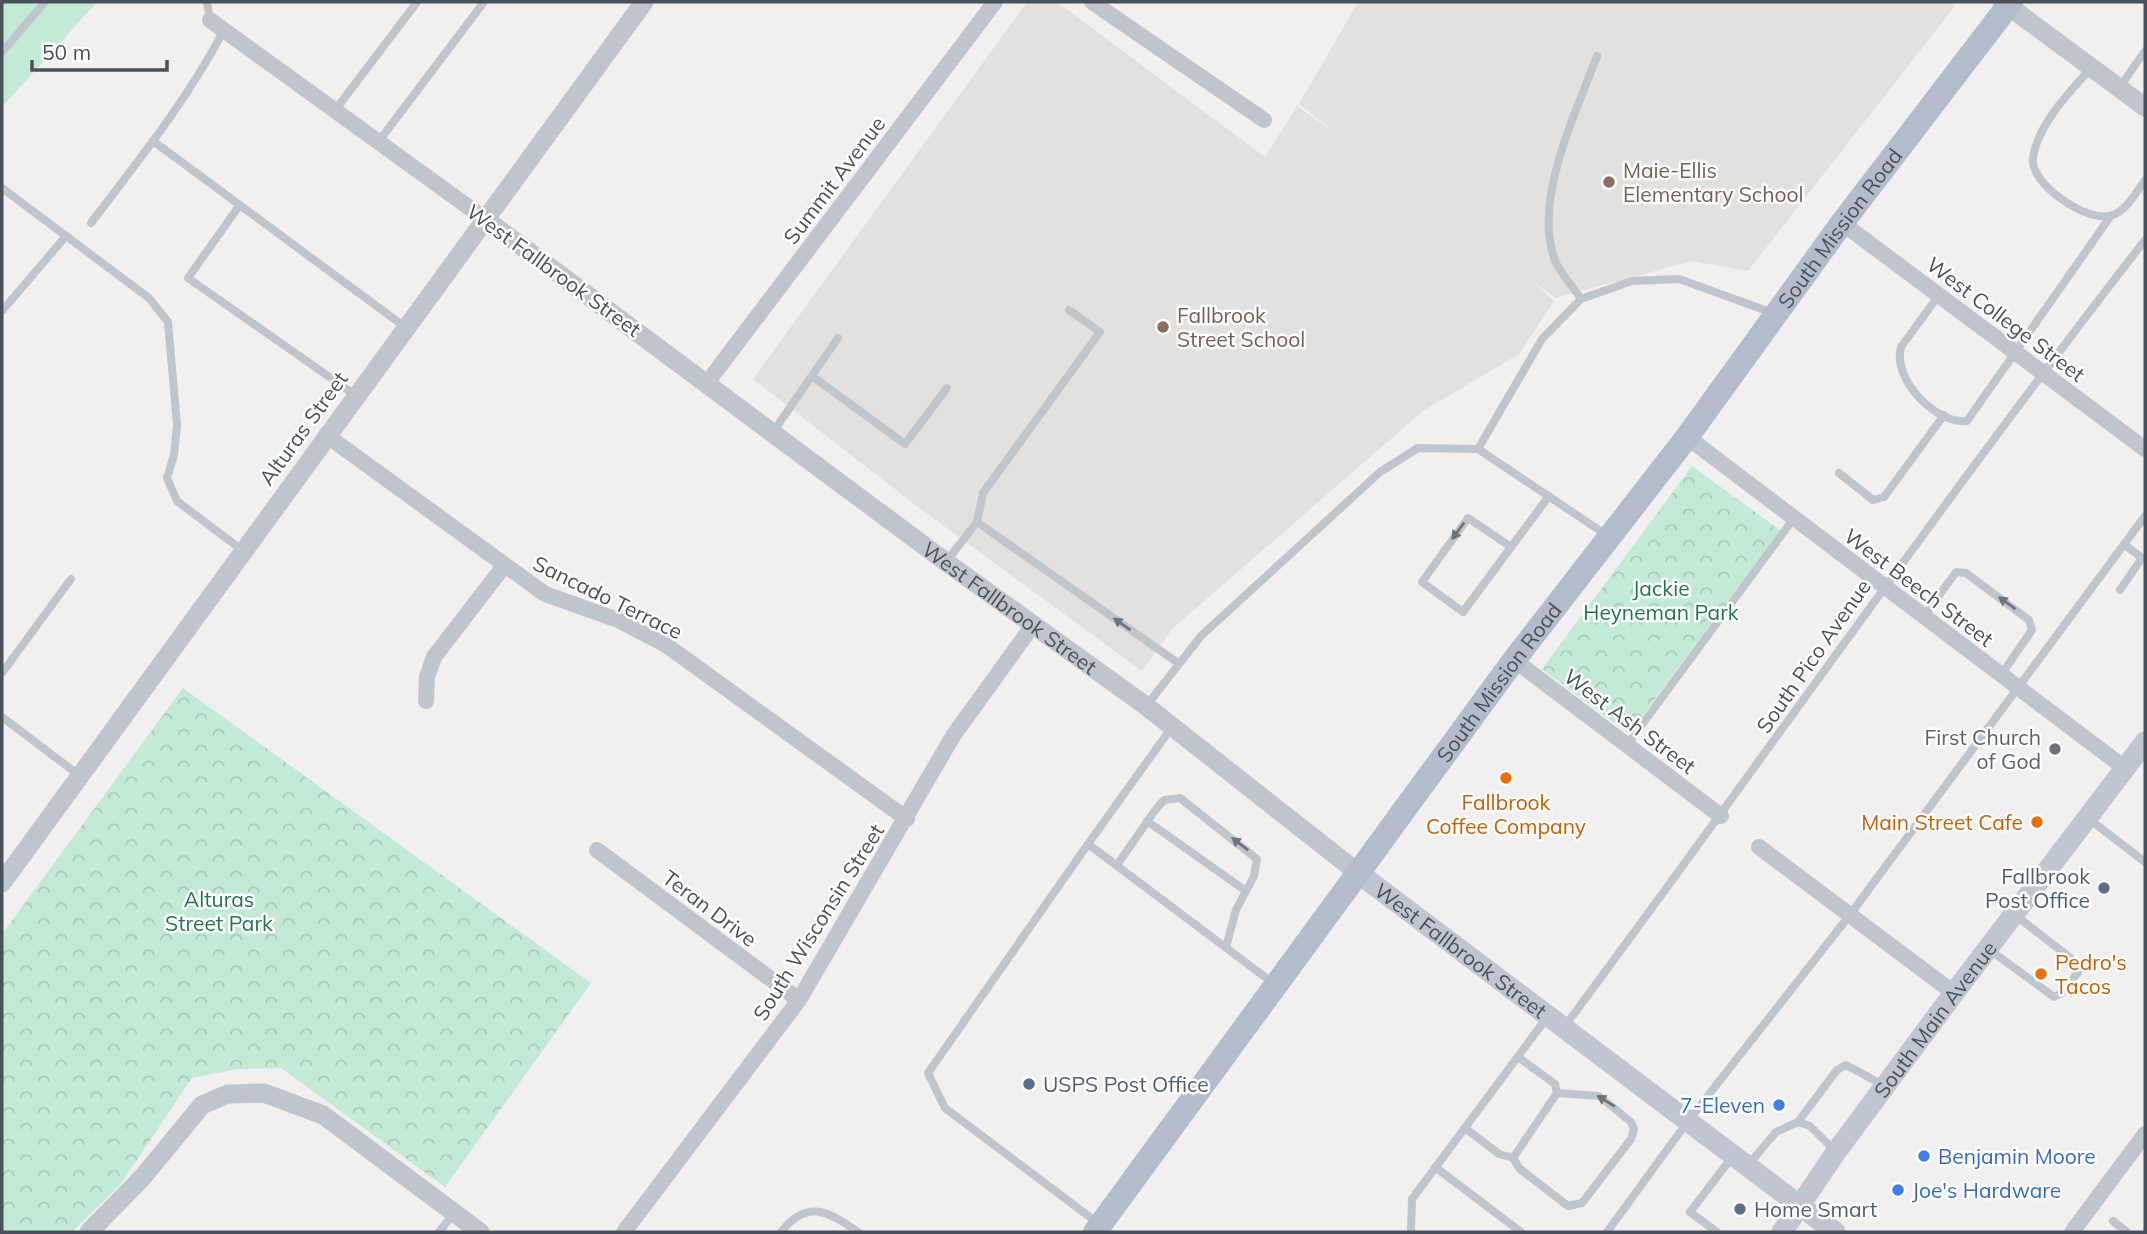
<svg xmlns="http://www.w3.org/2000/svg" width="2147" height="1234" viewBox="0 0 2147 1234" font-family="Mulish,sans-serif">
  <style>
    .education { fill: #e2e1e0 }
    .grass { fill: #c3ead5 }
    .forest { fill: url(#forest-crowns) }
    .lines { fill: none; stroke-linecap: round; stroke-linejoin: round }
    .service { stroke: #bfc5cc; stroke-width: 8 }
    .minor { stroke: #bfc5cc; stroke-width: 16 }
    .tertiary { stroke: #bfc5cc; stroke-width: 19 }
    .secondary { stroke: #bfc6d1; stroke-width: 21 }
    .primary { stroke: #b2bccb; stroke-width: 24 }
    .oneway { fill: #6c747c }
    .education-dot { fill: #8d6e63; stroke: #fff; stroke-width: 2.5 }
    .worship-dot { fill: #6b7280; stroke: #fff; stroke-width: 2.5 }
    .food-dot { fill: #e8710a; stroke: #fff; stroke-width: 2.5 }
    .service-dot { fill: #5c6f8a; stroke: #fff; stroke-width: 2.5 }
    .shop-dot { fill: #3f7fe0; stroke: #fff; stroke-width: 2.5 }
    .labels { text-anchor: middle; dominant-baseline: central; stroke-width: 5; stroke-linejoin: round; paint-order: stroke }
    .education-label { font-size: 21px; fill: #785e54; stroke: #fff; text-anchor: start }
    .street-label { font-size: 21px; fill: #49515a; stroke: #fff }
    .park-label { font-size: 21px; fill: #227351; stroke: #fff }
    .worship-label { font-size: 21px; fill: #5b616d; stroke: #fff; text-anchor: end }
    .food-label { font-size: 21px; fill: #c56008; stroke: #fff }
    .service-label { font-size: 21px; fill: #4e5e75; stroke: #fff; text-anchor: start }
    .shop-label { font-size: 21px; fill: #366cbe; stroke: #fff; text-anchor: start }
  </style>
  <defs>
    <pattern id="forest-crowns" width="20" height="18" patternUnits="userSpaceOnUse" patternTransform="scale(1.75)"><rect width="20" height="18" fill="#c3ead5"/><path d="M2 6a3 3 0 1 1 6 0M12 15a3 3 0 1 1 6 0" fill="none" stroke="#a9cab9"/></pattern>
  </defs>
  <rect width="100%" height="100%" fill="#f1efef"/>
  <!-- education -->
  <polygon class="education" points="1027,2 1057,2 1265,157 1297,106 1337,134 1299,104 1358,2 1950,2 1955,6 1748,271 1692,261 1555,298 1531,280 1554,301 1519,354 1423,411 1172,629 1142,671 918,507 753,379"/>
  <!-- grass -->
  <polygon class="grass" points="2,2 97,2 2,107"/>
  <!-- forest -->
  <g class="forest">
    <polygon points="1692,466 1780,530 1629,734 1542,669"/>
    <polygon points="183,688 591,983 445,1187 281,1068 238,1069 192,1078 120,1185 72,1232 2,1232 2,934"/>
  </g>
  <g class="lines">
    <!-- service -->
    <g class="service">
      <polyline points="207,2 210,20"/>
      <polyline points="2,52 45,2"/>
      <path d="M2091,68c-21,23 -54,58 -58,90 -4,26 57,67 80,57 14,-5 24,-24 32,-35"/>
      <polyline points="2119,88 2145,51"/>
      <polyline points="336,109 417,2"/>
      <polyline points="153,141 405,327"/>
      <polyline points="379,141 484,2"/>
      <polyline points="2,188 149,298 168,322 177,425 174,455 167,478 177,501 242,550"/>
      <polyline points="239,206 188,278 355,395"/>
      <path d="M91,223c47,-62 97,-124 133,-193"/>
      <path d="M1939,295l-38,52c-9,32 34,77 66,74l143,-204"/>
      <path d="M1581,299c-7,-11 -19,-24 -25,-36 -25,-60 20,-150 41,-207"/>
      <polyline points="2,311 66,236"/>
      <polyline points="812,376 905,444 947,388"/>
      <polyline points="773,432 838,338"/>
      <polyline points="1478,449 1542,339 1581,299 1632,281 1679,279 1773,313"/>
      <polyline points="1839,473 1873,500 1884,497 1944,415"/>
      <polyline points="977,522 983,493 1100,332 1069,310"/>
      <polyline points="1511,547 1468,518 1422,582 1463,612 1549,496"/>
      <polyline points="946,562 977,522 1178,663"/>
      <polyline points="2120,590 2142,558 2124,544"/>
      <polyline points="1924,616 1956,572 1966,573 2029,620 2032,630 2001,675"/>
      <polyline points="2,673 71,579"/>
      <polyline points="1147,705 1201,636 1380,472 1418,448 1478,449 1608,536"/>
      <polyline points="2,717 80,776"/>
      <polyline points="1172,727 1088,844 1273,983"/>
      <polyline points="1627,745 1794,518"/>
      <polyline points="2089,819 2145,862"/>
      <polyline points="1147,821 1246,891"/>
      <polyline points="1088,844 928,1073 945,1108 1099,1224"/>
      <polyline points="1117,865 1156,809 1164,800 1180,798 1257,859 1254,876 1236,910 1226,947"/>
      <polyline points="1990,950 2054,997 2062,993 2079,971 2077,963 2015,915"/>
      <path d="M1565,1026c194,-261 380,-529 580,-786"/>
      <polyline points="1798,1122 1837,1070 1846,1065 1885,1086"/>
      <polyline points="1465,1128 1499,1154 1513,1158 1557,1093 1555,1084 1518,1057"/>
      <polyline points="1513,1158 1520,1169 1568,1206 1582,1203 1631,1139 1634,1129 1631,1122 1599,1096 1557,1093"/>
      <polyline points="1749,1164 1776,1132 1798,1122 1810,1126 1834,1150"/>
      <polyline points="1435,1167 1521,1232"/>
      <polyline points="2113,1221 2127,1232"/>
      <polyline points="439,1232 454,1213"/>
      <path d="M781,1232c26,-33 47,-21 77,0"/>
      <polyline points="1411,1232 1412,1199 1548,1016"/>
      <polyline points="1607,1232 1688,1121 1849,916 2145,516"/>
      <polyline points="1717,1232 1690,1212 1733,1156"/>
    </g>
    <!-- minor -->
    <g class="minor">
      <polyline points="1092,2 1264,120"/>
      <polyline points="210,20 485,219"/>
      <polyline points="1842,223 2145,449"/>
      <polyline points="707,383 995,2"/>
      <polyline points="326,435 545,594 618,620 666,645 907,819"/>
      <polyline points="1687,437 2126,769"/>
      <polyline points="1514,660 1721,816"/>
      <polyline points="426,701 427,677 434,657 504,566"/>
      <polyline points="1759,847 1954,993"/>
      <polyline points="597,850 799,1000"/>
      <polyline points="624,1232 799,1000 953,736 1033,625"/>
      <polyline points="2072,1232 2145,1134"/>
    </g>
    <!-- tertiary -->
    <g class="tertiary">
      <polyline points="2003,2 2145,107"/>
      <path id="s1" d="M485,219l461,343 200,144 211,166"/>
      <polyline points="2,883 644,2"/>
      <polyline points="89,1232 142,1178 202,1105 228,1094 264,1093 323,1115 480,1232"/>
    </g>
    <!-- secondary -->
    <g class="secondary">
      <path id="s2" d="M1357,872l478,360"/>
      <path id="s3" d="M1782,1232l54,-80 118,-159 191,-251"/>
    </g>
    <!-- primary -->
    <path class="primary" id="s4" d="M1095,1232l419,-572 173,-223 155,-214 169,-221"/>
  </g>
  <!-- one-way arrows -->
  <defs><path id="oneway-solid" d="M-6-.8H1V-3.2L6.5 0L1 3.2V.8H-6Z" transform="scale(1.75)"/></defs>
  <g class="oneway">
    <use href="#oneway-solid" transform="translate(1458 531) rotate(126)"/>
    <use href="#oneway-solid" transform="translate(2007 603) rotate(-144)"/>
    <use href="#oneway-solid" transform="translate(1122 624) rotate(-145)"/>
    <use href="#oneway-solid" transform="translate(1240 844) rotate(-142)"/>
    <use href="#oneway-solid" transform="translate(1606 1101) rotate(-148)"/>
  </g>
  <!-- markers -->
  <g class="education-dot">
    <circle cx="1609" cy="182" r="7"/>
    <circle cx="1163" cy="327" r="7"/>
  </g>
  <circle class="worship-dot" cx="2055" cy="749" r="7"/>
  <g class="food-dot">
    <circle cx="1506" cy="778" r="7"/>
    <circle cx="2037" cy="822" r="7"/>
    <circle cx="2041" cy="974" r="7"/>
  </g>
  <g class="service-dot">
    <circle cx="2104" cy="888" r="7"/>
    <circle cx="1029" cy="1084" r="7"/>
    <circle cx="1740" cy="1209" r="7"/>
  </g>
  <g class="shop-dot">
    <circle cx="1779" cy="1105" r="7"/>
    <circle cx="1924" cy="1156" r="7"/>
    <circle cx="1898" cy="1190" r="7"/>
  </g>
  <g class="labels">
    <!-- education labels -->
    <g class="education-label">
      <text x="1623" y="170">Maie-Ellis<tspan x="1623" dy="24">Elementary School</tspan></text>
      <text x="1177" y="315">Fallbrook<tspan x="1177" dy="24">Street School</tspan></text>
    </g>
    <!-- street labels -->
    <g class="street-label">
      <text transform="translate(834 180) rotate(-53)">Summit Avenue</text>
      <text stroke="none"><textPath href="#s4" startOffset="1250">South Mission Road</textPath></text>
      <text transform="translate(554 270) rotate(36)">West Fallbrook Street</text>
      <text transform="translate(2006 319) rotate(37)">West College Street</text>
      <text transform="translate(303 428) rotate(-54)">Alturas Street</text>
      <text transform="translate(1919 587) rotate(37)">West Beech Street</text>
      <text transform="translate(608 597) rotate(26)">Sancado Terrace</text>
      <text stroke="none"><textPath href="#s1" startOffset="653">West Fallbrook Street</textPath></text>
      <text transform="translate(1813 656) rotate(-55)">South Pico Avenue</text>
      <text stroke="none"><textPath href="#s4" startOffset="682">South Mission Road</textPath></text>
      <text transform="translate(1630 721) rotate(37)">West Ash Street</text>
      <text transform="translate(710 908) rotate(37)">Teran Drive</text>
      <text transform="translate(818 922) rotate(-58)">South Wisconsin Street</text>
      <text stroke="none"><textPath href="#s2" startOffset="130">West Fallbrook Street</textPath></text>
      <text stroke="none"><textPath href="#s3" startOffset="262">South Main Avenue</textPath></text>
    </g>
    <!-- park labels -->
    <g class="park-label">
      <text x="1661" y="588">Jackie<tspan x="1661" dy="24">Heyneman Park</tspan></text>
      <text x="219" y="899">Alturas<tspan x="219" dy="24">Street Park</tspan></text>
    </g>
    <!-- worship labels -->
    <g class="worship-label">
      <text x="2041" y="737">First Church<tspan x="2041" dy="24">of God</tspan></text>
    </g>
    <!-- food labels -->
    <g class="food-label">
      <text x="1506" y="802">Fallbrook<tspan x="1506" dy="24">Coffee Company</tspan></text>
      <text x="2023" y="822" text-anchor="end">Main Street Cafe</text>
      <text x="2055" y="962" text-anchor="start">Pedro's<tspan x="2055" dy="24">Tacos</tspan></text>
    </g>
    <!-- service labels -->
    <g class="service-label">
      <text x="2090" y="876" text-anchor="end">Fallbrook<tspan x="2090" dy="24">Post Office</tspan></text>
      <text x="1043" y="1084">USPS Post Office</text>
      <text x="1754" y="1209">Home Smart</text>
    </g>
    <!-- shop labels -->
    <g class="shop-label">
      <text x="1765" y="1105" text-anchor="end">7-Eleven</text>
      <text x="1938" y="1156">Benjamin Moore</text>
      <text x="1912" y="1190">Joe's Hardware</text>
    </g>
  </g>
  <!-- border -->
  <rect width="2147" height="1234" fill="none" stroke="#49515a" stroke-width="7"/>
  <!-- scale -->
  <path d="M32 60v10h135v-10" fill="none" stroke="#49515a" stroke-width="3.5"/>
  <text x="42" y="60" font-size="21" fill="#49515a" stroke="#ffffff" stroke-width="5" paint-order="stroke">50 m</text>
</svg>
